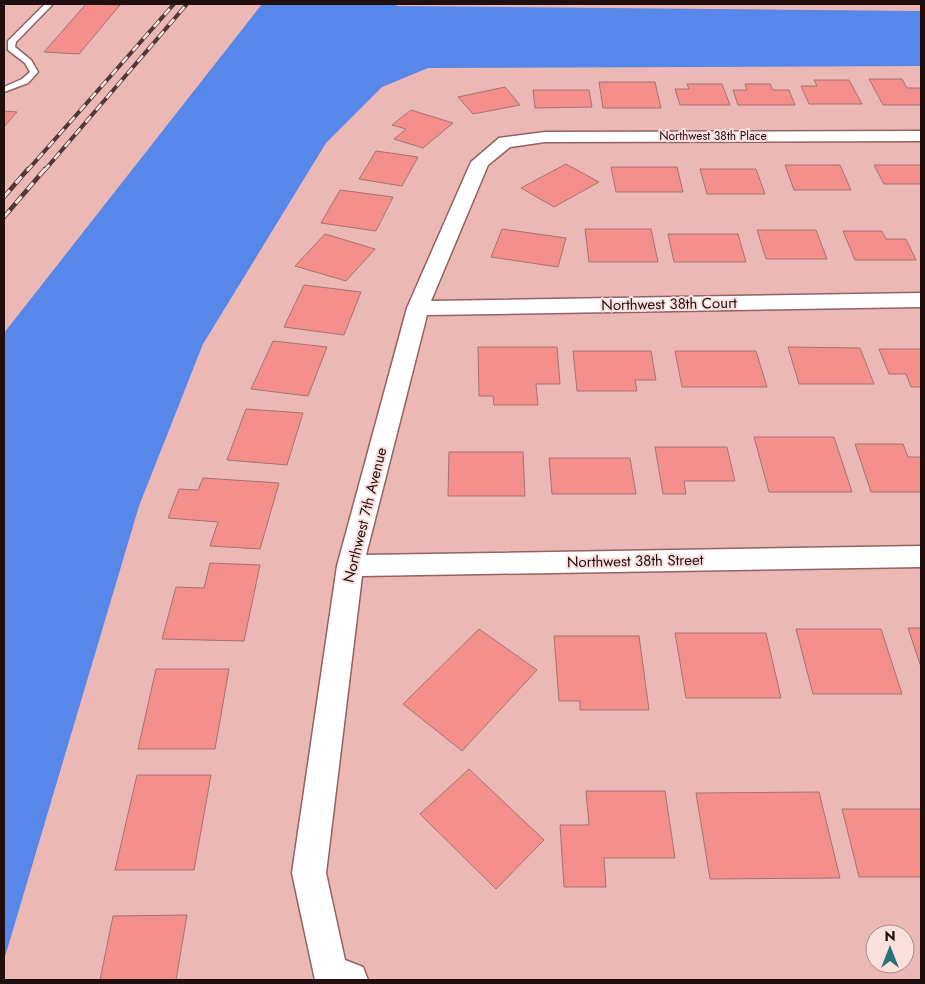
<svg xmlns="http://www.w3.org/2000/svg" width="925" height="984" viewBox="0 0 925 984" font-family="Jost,sans-serif">
  <style>
    .water { fill: #5788e9 }
    .building { fill: #f58f8c; stroke: #a37471 }
    .lines { fill: none; stroke-linecap: round; stroke-linejoin: round }
    .lane-casing { stroke: #916361; stroke-width: 3 }
    .street-casing { stroke: #916361; stroke-width: 3 }
    .lane { fill: #fff; fill-rule: evenodd }
    .street { fill: #fff; fill-rule: evenodd }
    .rail-far1-casing { stroke: #513737; stroke-width: 4 }
    .rail-casing { stroke: #513737; stroke-width: 4.5 }
    .rail-far1 { stroke: #fce0de; stroke-width: 2.5; stroke-dasharray: 8; stroke-linecap: butt }
    .rail { stroke: #fce0de; stroke-width: 3; stroke-dasharray: 9; stroke-linecap: butt }
    .labels { text-anchor: middle; dominant-baseline: central; stroke-width: 4; stroke-linejoin: round; paint-order: stroke }
    .far-street-label { font-size: 12px; fill: #210f0f; stroke: #fce0de }
    .street-label { font-size: 15px; fill: #210f0f; stroke: #fce0de }
  </style>
  <rect width="100%" height="100%" fill="#ecb8b5"/>
  <!-- water -->
  <polygon class="water" points="262,4 395,4 397,6 921,11 921,66 428,68 382,87 326,143 203,344 139,506 4,960 4,333"/>
  <!-- building -->
  <g class="building">
    <polygon points="86,4 120,5 79,54 44,52"/>
    <polygon points="869,79 902,79 907,88 921,88 921,105 883,105"/>
    <polygon points="814,80 849,80 862,104 809,104 801,86 817,86"/>
    <polygon points="599,82 655,82 661,108 603,108"/>
    <polygon points="687,84 722,84 730,105 680,105 675,89 689,89"/>
    <polygon points="745,84 770,84 773,90 789,90 795,105 738,105 733,90 747,90"/>
    <polygon points="505,87 520,105 473,114 458,97"/>
    <polygon points="533,90 589,90 592,107 535,108"/>
    <polygon points="411,110 453,123 423,148 394,139 406,129 392,125"/>
    <polygon points="4,111 17,112 4,127"/>
    <polygon points="376,151 418,157 402,186 359,179"/>
    <polygon points="566,164 599,182 554,207 521,188"/>
    <polygon points="785,165 840,165 851,190 794,190"/>
    <polygon points="874,165 921,165 921,184 884,184"/>
    <polygon points="611,167 677,167 683,192 616,192"/>
    <polygon points="700,169 756,169 765,194 707,194"/>
    <polygon points="340,190 393,197 376,231 321,223"/>
    <polygon points="502,229 566,238 558,267 491,257"/>
    <polygon points="585,229 651,229 658,262 589,262"/>
    <polygon points="757,230 816,230 827,259 766,259"/>
    <polygon points="843,231 882,231 886,239 906,239 916,260 855,260"/>
    <polygon points="325,234 375,249 346,281 295,266"/>
    <polygon points="668,234 738,234 746,262 674,262"/>
    <polygon points="304,285 361,292 344,335 284,327"/>
    <polygon points="273,341 327,347 308,396 251,389"/>
    <polygon points="478,347 557,347 560,384 536,384 538,405 494,405 493,396 479,396"/>
    <polygon points="788,347 860,348 874,384 799,384"/>
    <polygon points="879,349 921,349 921,387 911,387 906,374 889,374"/>
    <polygon points="573,351 651,351 656,380 635,380 637,391 577,391"/>
    <polygon points="675,351 756,351 767,387 682,387"/>
    <polygon points="246,409 303,413 287,465 227,460"/>
    <polygon points="754,437 834,437 852,492 769,492"/>
    <polygon points="855,444 903,444 908,457 921,457 921,492 871,492"/>
    <polygon points="655,447 727,447 735,481 684,481 686,494 663,494"/>
    <polygon points="449,452 523,452 525,496 448,496"/>
    <polygon points="549,458 630,458 636,494 552,494"/>
    <polygon points="203,478 279,483 260,549 210,546 218,522 168,518 179,489 198,490"/>
    <polygon points="210,563 260,565 244,641 162,639 176,587 204,588"/>
    <polygon points="908,628 921,628 921,667"/>
    <polygon points="479,629 537,670 462,751 403,704"/>
    <polygon points="796,629 881,629 902,694 813,694"/>
    <polygon points="675,633 766,633 781,698 686,698"/>
    <polygon points="554,636 639,636 649,710 580,710 580,701 559,701"/>
    <polygon points="156,669 229,669 215,749 138,749"/>
    <polygon points="469,769 544,840 496,889 420,814"/>
    <polygon points="137,775 211,775 194,870 115,870"/>
    <polygon points="586,791 665,791 675,858 604,858 606,887 564,887 560,825 589,825"/>
    <polygon points="819,792 840,878 710,879 696,793"/>
    <polygon points="842,809 921,809 921,877 859,877"/>
    <polygon points="187,915 176,980 100,980 113,916"/>
  </g>
  <g class="lines">
    <defs>
      <polygon id="lane" points="45,4 53,4 16,42 15,47 31,60 38,72 28,83 4,92 4,87 22,79 30,72 25,63 8,50 8,41"/>
      <polygon id="street" points="921,131 921,141 545,142 510,147 488,165 431,301 921,293 921,307 427,315 366,555 921,546 921,567 362,576 326,873 345,960 363,967 368,980 315,980 292,873 337,566 407,308 471,162 499,138 545,132"/>
    </defs>
    <!-- lane casing -->
    <use href="#lane" class="lane-casing"/>
    <!-- street casing -->
    <use href="#street" class="street-casing"/>
    <!-- lane -->
    <use href="#lane" class="lane"/>
    <!-- street -->
    <use href="#street" class="street"/>
    <defs>
      <g id="rail-far1">
        <polyline points="27,171 174,4"/>
        <polyline points="44,171 187,4"/>
      </g>
      <g id="rail">
        <polyline points="4,197 28,169"/>
        <polyline points="4,217 45,169"/>
      </g>
    </defs>
    <!-- rail-far1 casing -->
    <use href="#rail-far1" class="rail-far1-casing"/>
    <!-- rail casing -->
    <use href="#rail" class="rail-casing"/>
    <!-- rail-far1 -->
    <use href="#rail-far1" class="rail-far1"/>
    <!-- rail -->
    <use href="#rail" class="rail"/>
  </g>
  <g class="labels">
    <!-- far-street labels -->
    <g class="far-street-label">
      <text x="713" y="136">Northwest 38th Place</text>
    </g>
    <!-- street labels -->
    <g class="street-label">
      <text transform="translate(669 304) rotate(-1)">Northwest 38th Court</text>
      <text transform="translate(365 515) rotate(-76)">Northwest 7th Avenue</text>
      <text transform="translate(635 561) rotate(-1)">Northwest 38th Street</text>
    </g>
  </g>
  <!-- border -->
  <rect width="925" height="984" fill="none" stroke="#210f0f" stroke-width="10"/>
  <!-- north arrow -->
  <g transform="translate(890 949)"><circle r="24" fill="#fce0de" stroke="#a48c8b"/>
  <path d="M0-4L9 19L0 12L-9 19Z" fill="#277177"/>
  <text y="-8" font-size="14" font-weight="bold" text-anchor="middle" fill="#210f0f">N</text>
  </g>
</svg>
